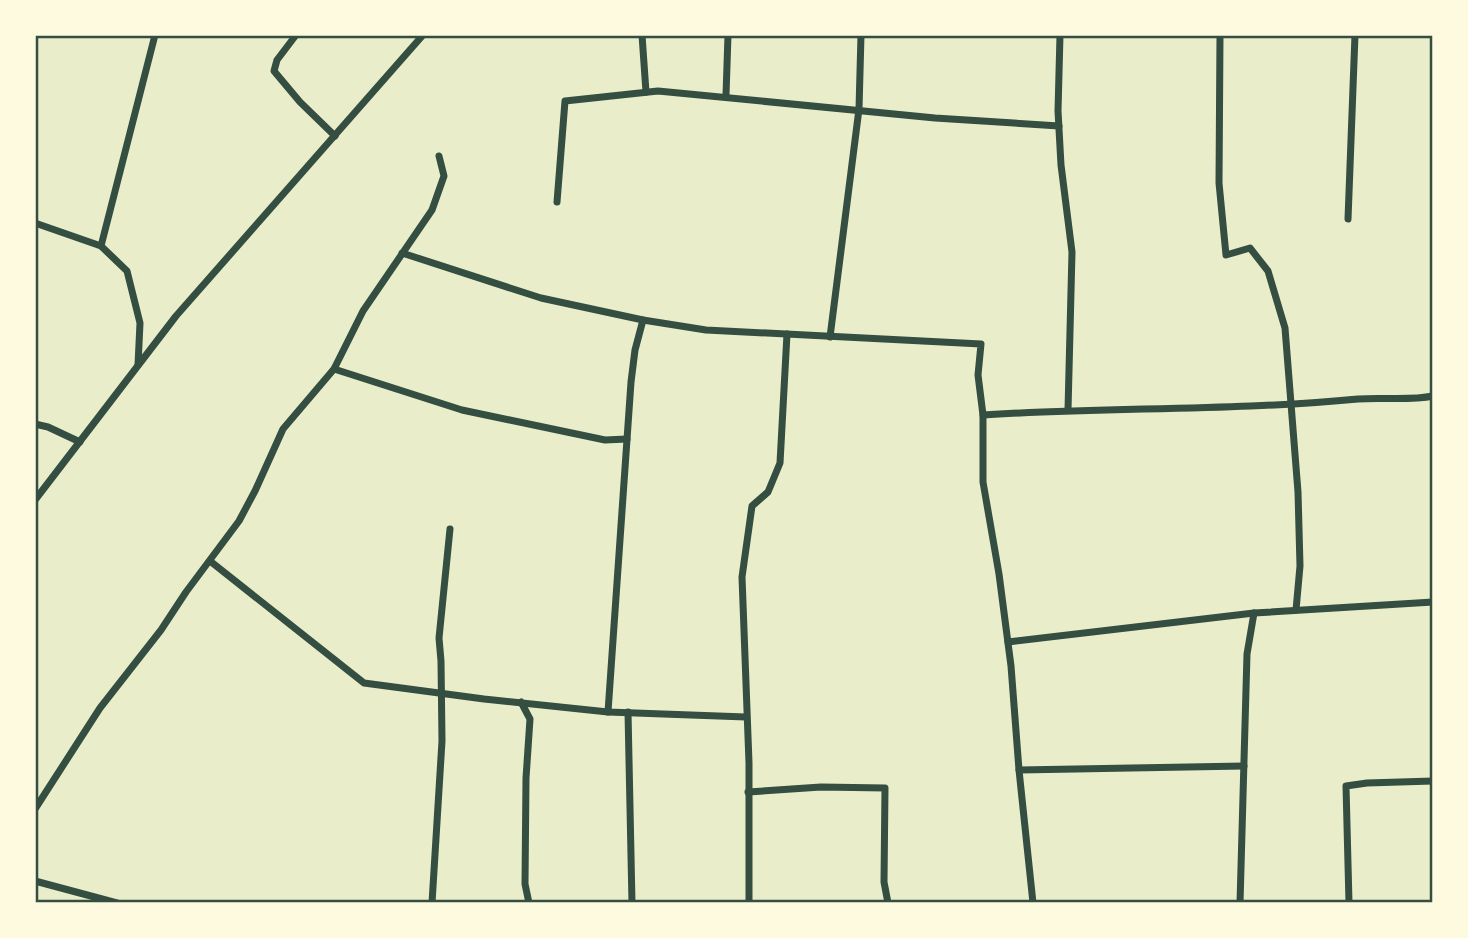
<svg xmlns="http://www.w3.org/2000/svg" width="1468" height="938" viewBox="0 0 1468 938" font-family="'Fira Sans',sans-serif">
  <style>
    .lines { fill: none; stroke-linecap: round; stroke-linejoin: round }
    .minor { stroke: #344e41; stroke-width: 7 }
    .neatline { fill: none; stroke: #344e41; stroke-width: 2.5 }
  </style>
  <rect width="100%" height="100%" fill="#e9edc9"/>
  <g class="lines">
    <!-- minor -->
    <g class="minor">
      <polyline points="296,35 277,60 274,71 300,102 335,136"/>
      <polyline points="642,35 646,92"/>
      <polyline points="1060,35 1058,111 1061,165 1072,252 1068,410"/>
      <polyline points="1220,35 1219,183 1226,255 1250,248 1268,271 1285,328 1298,492 1300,566 1296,610"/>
      <polyline points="726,95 728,35"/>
      <polyline points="557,202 565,101 658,91 935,118 1059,126"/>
      <polyline points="1348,219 1355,35"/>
      <polyline points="35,223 101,246"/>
      <polyline points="402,253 541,298 643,320 706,330 981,344 978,375 983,415 983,482 999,574 1011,666 1019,770 1033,903"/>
      <polyline points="830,337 859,109 861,35"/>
      <polyline points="138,365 140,323 127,271 101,246 155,35"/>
      <polyline points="334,369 462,410 605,440 627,439"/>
      <path d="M983,415c125,-8 250,-4 375,-16 25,-2 51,2 75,-3"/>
      <polyline points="35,424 48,427 80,442"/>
      <polyline points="35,500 176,316 423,35"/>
      <polyline points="210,561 364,683 484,699 608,712 746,717"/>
      <polyline points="1008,642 1254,613 1433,602"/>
      <polyline points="521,702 530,719 526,778 525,884 529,903"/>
      <polyline points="608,712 631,382 635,350 643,320"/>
      <polyline points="628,712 632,903"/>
      <polyline points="1019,770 1244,766"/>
      <polyline points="748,792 821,787 885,788 884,882 888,903"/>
      <polyline points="35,809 100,708 161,630 186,592 239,521 255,491 283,429 334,369 363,311 432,210 444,176 439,156"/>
      <polyline points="35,881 117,903"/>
      <polyline points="432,903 442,741 441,661 439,638 450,529"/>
      <polyline points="749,903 749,763 742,577 752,506 768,492 780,463 787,334"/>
      <polyline points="1240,903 1247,654 1254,613"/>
      <polyline points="1349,903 1346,786 1367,783 1433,781"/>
    </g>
  </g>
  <!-- border -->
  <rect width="1468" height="938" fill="none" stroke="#fefae0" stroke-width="74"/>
  <rect x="37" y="37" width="1394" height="864" class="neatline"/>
</svg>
